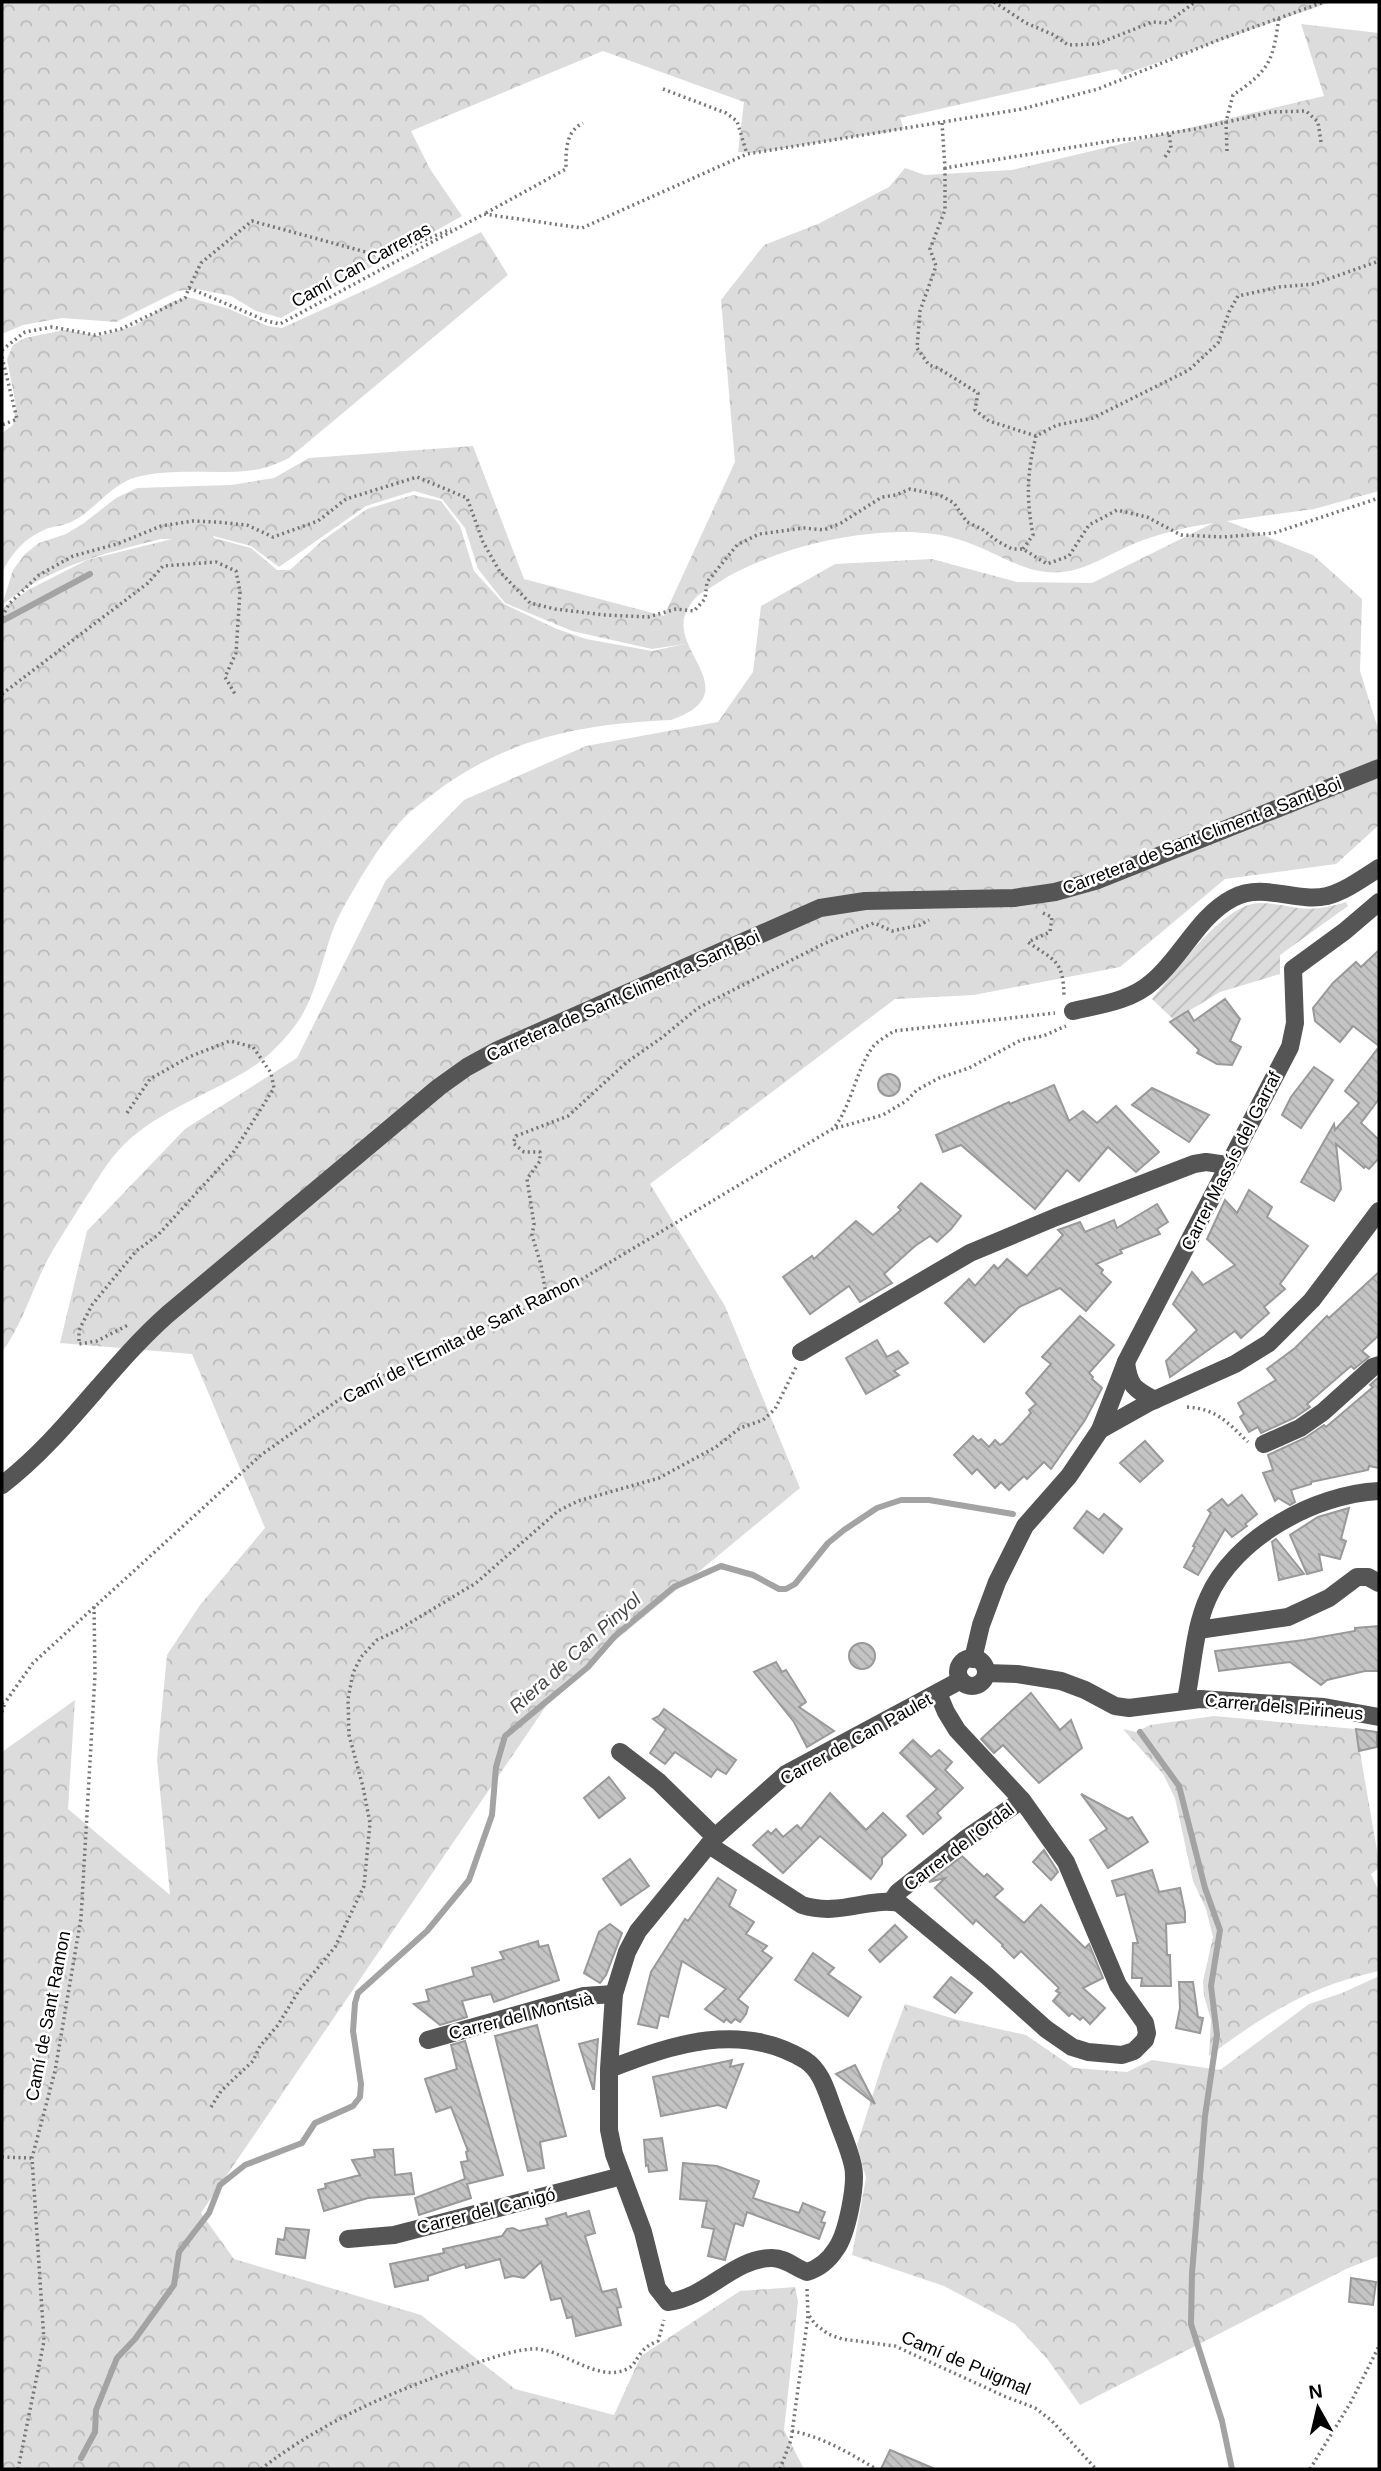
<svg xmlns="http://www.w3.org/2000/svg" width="1381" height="2471" viewBox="0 0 1381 2471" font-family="Arial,sans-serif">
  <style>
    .forest { fill: url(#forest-crowns); fill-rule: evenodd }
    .garden { fill: url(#garden-furrows) }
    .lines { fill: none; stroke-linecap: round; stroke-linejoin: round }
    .stream { stroke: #a3a3a3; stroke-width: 6 }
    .building { fill: url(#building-back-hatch); stroke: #999; stroke-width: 2 }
    .path { stroke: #777; stroke-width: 3.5; stroke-dasharray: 2 3.5; stroke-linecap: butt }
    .minor { stroke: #555; stroke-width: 18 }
    .labels { text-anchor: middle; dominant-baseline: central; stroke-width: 5; stroke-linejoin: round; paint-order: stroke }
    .street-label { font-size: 18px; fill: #000; stroke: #fff }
    .water-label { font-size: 19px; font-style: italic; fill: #444; stroke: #fff }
  </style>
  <defs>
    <pattern id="forest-crowns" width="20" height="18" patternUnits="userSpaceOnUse" patternTransform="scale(1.75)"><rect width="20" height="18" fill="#dcdcdc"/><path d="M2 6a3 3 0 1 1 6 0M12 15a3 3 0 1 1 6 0" fill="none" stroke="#bbb"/></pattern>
    <pattern id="garden-furrows" width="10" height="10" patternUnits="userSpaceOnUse" patternTransform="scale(1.75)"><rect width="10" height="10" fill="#dcdcdc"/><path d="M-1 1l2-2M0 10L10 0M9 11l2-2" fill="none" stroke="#bbb"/></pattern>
    <pattern id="building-back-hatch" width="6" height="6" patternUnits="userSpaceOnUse" patternTransform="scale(1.75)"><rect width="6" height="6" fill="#c4c4c4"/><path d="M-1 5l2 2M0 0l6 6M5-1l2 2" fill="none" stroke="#a7a7a7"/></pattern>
  </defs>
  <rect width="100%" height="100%" fill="#fff"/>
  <!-- forest -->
  <g class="forest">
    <polygon points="2,2 1331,2 1122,75 1117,69 900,118 904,129 753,153 738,152 744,102 603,51 411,131 430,169 462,216 281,318 256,311 231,296 197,289 178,291 116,322 62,318 23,325 2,334"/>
    <path d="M1301,24l78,9v458l-65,18 -87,12 86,34 49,44 -2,72 19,61v93l-43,39 -111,15 -105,88 -146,28 -79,4 -245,185 75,122 75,182 -241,199 -358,526 33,46 187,56 94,74 99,26 27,-59 99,-65 55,-4 3,14 -14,129 20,39h-802v-717l73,-52 -7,109 102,86 -13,-136 10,-104 33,-50 65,-77 -73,-174 -132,-11 27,-112 98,-102 112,-71 89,-178 78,-80 122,-54 132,-24 35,-50 8,-66 74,-42 97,-5 85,23 75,1 121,-60c-26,4 -57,11 -82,22 -21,9 -45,25 -69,27 -38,4 -69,-23 -105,-33 -60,-18 -156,2 -212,29 -15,6 -28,16 -42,24 -7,4 -10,8 -14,15 -28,41 63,84 -18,113 -90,4 -165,18 -238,74 -8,7 -18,13 -25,20 -25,24 -49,66 -66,96 -20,37 -22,84 -48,117 -14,18 -31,35 -51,46 -42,25 -92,41 -125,78 -16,18 -26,38 -39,57 -12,20 -25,38 -35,59 -14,29 -23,59 -42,85v-743l26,-19 59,-30 85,-21h-11c-59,15 -110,27 -159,66l11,-35 12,-16 14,-11 27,-9 18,-11 32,-25 21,-10 94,-3 43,-7 35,-20 164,-12 51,133 140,37 71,-154 -14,-162 43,-55 54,-21 71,-37 16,-19 20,7 87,-5 312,-74zM414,491l28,8 23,29 13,41 27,34 67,28 80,18 33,-5 -33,7 -66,-12 -29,-10 -53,-25 -30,-33 -14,-45 -19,-25 -28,-6 -46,14 -44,31 -33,30h-13l-26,-22 -37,-10 -1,-2 38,10 28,21 87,-61z"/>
    <path d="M481,232l27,43 -219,183c-9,4 -19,9 -29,11 -41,7 -83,-2 -123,8 -27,7 -42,34 -66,45 -8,4 -17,4 -25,7 -21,9 -35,24 -44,44v-140l11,-8 3,-19 -9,-47 6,-14 12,-7 39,-8 35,6 35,-10 37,-24 17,-5 41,12 39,17 14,2 92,-42z"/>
    <path d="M1214,1716l142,13 23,133v6l-8,6 8,18v79c-69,15 -114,43 -170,85l2,-36 -7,-24 -1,-15 10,-44 -7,-28 -13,-28 -18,-83 -12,-24 -40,-45 13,3 14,-7z"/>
    <polygon points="1379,1976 1379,2256 1346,2269 1080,2405 1048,2360 1015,2324 944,2286 852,2255 866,2178 857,2145 883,2062 905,2004 958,2020 1026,2035 1074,2068 1127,2072 1152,2060 1220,2070 1309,2004 1342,1993"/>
  </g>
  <!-- garden -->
  <path class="garden" d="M1346,902l2,4 -68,49v19l-60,18 -46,28 -22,-21c24,-27 71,-96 108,-96 13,0 25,3 38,5 17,2 32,-1 48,-6z"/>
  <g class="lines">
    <!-- stream -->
    <g class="stream">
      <polyline points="2,621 90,574"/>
      <polyline points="1140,1732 1179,1786 1205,1888 1220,1930 1211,1986 1217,2035 1205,2116 1192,2273 1191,2324 1222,2421 1232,2469"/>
      <polyline points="81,2458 95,2432 96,2410 117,2358 135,2339 174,2285 179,2252 209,2213 220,2185 245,2165 302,2143 315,2123 353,2106 360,2097 361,2084 353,2031 355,2003 358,1993 427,1931 469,1880 492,1815 496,1767 505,1736 588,1667 615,1636 674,1587 721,1566 753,1575 779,1589 786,1589 795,1584 828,1543 844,1530 877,1508 901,1500 929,1500 1013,1514"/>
    </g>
  </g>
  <!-- building -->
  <g class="building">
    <polygon points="1379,950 1379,1046 1353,1026 1340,1042 1315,1021 1313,1008 1333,983 1356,962 1361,967"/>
    <polygon points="1225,999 1240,1019 1230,1041 1241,1047 1232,1065 1217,1064 1197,1053 1199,1050 1170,1022 1188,1011 1194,1021"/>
    <polygon points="1379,1047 1379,1099 1361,1123 1379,1140 1379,1158 1369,1169 1365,1166 1364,1168 1336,1144 1341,1189 1334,1201 1301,1182 1334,1124 1335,1130 1359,1103 1345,1091"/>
    <polygon points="1314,1067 1333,1080 1301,1128 1282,1115 1291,1097"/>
    <circle cx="889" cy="1085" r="11"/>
    <polygon points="1054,1085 1069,1121 1083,1111 1097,1123 1116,1106 1159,1152 1136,1172 1108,1147 1079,1181 1067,1170 1035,1209 961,1145 943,1152 936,1135 1009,1102 1010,1104"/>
    <polygon points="1152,1088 1209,1115 1189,1142 1132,1105"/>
    <polygon points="921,1183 961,1216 951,1229 937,1242 930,1236 915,1246 884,1274 892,1283 860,1302 849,1286 810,1314 783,1277 812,1256 814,1259 856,1221 873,1235 901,1210 898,1207"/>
    <polygon points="1249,1190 1272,1207 1267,1217 1308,1246 1280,1284 1285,1289 1264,1307 1269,1313 1241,1338 1235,1331 1170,1377 1166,1361 1197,1330 1173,1304 1192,1272 1203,1285 1235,1265 1207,1239 1225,1200 1237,1213"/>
    <polygon points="1157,1204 1168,1222 1157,1229 1160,1234 1120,1250 1122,1253 1096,1264 1103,1270 1101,1273 1111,1282 1086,1311 1060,1288 1019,1307 984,1342 945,1303 969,1279 975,1286 994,1265 998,1269 1007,1259 1027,1276 1063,1235 1058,1230 1080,1222 1085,1232 1114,1220 1117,1228"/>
    <polygon points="1379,1272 1379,1335 1362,1351 1369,1357 1354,1369 1351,1366 1307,1404 1310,1407 1294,1418 1261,1433 1258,1427 1249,1432 1240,1417 1244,1414 1238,1403 1276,1380 1267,1369 1295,1348 1327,1316 1329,1318"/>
    <polygon points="1080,1316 1114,1345 1089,1373 1093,1377 1092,1379 1102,1388 1085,1420 1051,1469 1044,1462 1027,1479 1024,1476 1009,1490 1001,1482 995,1488 977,1469 972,1474 954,1455 973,1436 978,1441 981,1439 989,1447 995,1440 1000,1445 1005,1442 1031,1413 1029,1410 1036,1404 1026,1393 1051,1364 1042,1357"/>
    <polygon points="877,1340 887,1357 898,1351 908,1363 894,1371 899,1375 866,1394 846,1358"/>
    <polygon points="1379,1377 1379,1468 1369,1466 1368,1470 1311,1482 1311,1484 1291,1490 1295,1502 1290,1505 1278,1498 1275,1501 1263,1473 1273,1470 1268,1455 1305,1438 1324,1425 1326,1427 1373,1387 1370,1385"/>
    <polygon points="1145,1441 1163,1461 1140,1482 1120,1463"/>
    <polygon points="1242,1495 1257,1514 1245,1524 1247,1526 1232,1537 1225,1529 1198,1575 1184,1567 1195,1547 1193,1546 1211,1513 1208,1510 1222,1499 1228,1506"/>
    <polygon points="1349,1508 1341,1539 1346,1541 1340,1559 1319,1554 1322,1570 1307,1574 1290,1535 1318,1517"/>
    <polygon points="1087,1511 1099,1520 1104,1514 1122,1529 1103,1553 1074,1528"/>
    <polygon points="1276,1539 1304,1574 1279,1580 1272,1542"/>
    <polygon points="1379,1626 1379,1671 1365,1671 1327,1680 1321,1685 1290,1662 1219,1671 1215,1651 1304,1640 1355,1631 1355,1628"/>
    <circle cx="862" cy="1656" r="13"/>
    <polygon points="776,1662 782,1672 786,1670 806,1702 799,1707 834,1731 807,1747 794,1722 754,1672"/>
    <polygon points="1031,1693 1060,1730 1071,1720 1082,1748 1039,1783 1003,1745 994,1753 981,1739"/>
    <polygon points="664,1709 736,1760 726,1774 717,1769 711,1777 675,1752 665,1764 650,1753 666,1729 653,1719 659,1716"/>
    <polygon points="1356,1729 1377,1732 1377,1747 1359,1751"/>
    <polygon points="913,1740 931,1757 939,1750 952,1762 945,1770 963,1788 937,1813 941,1818 923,1834 907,1816 937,1789 900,1753"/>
    <polygon points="609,1777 625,1798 599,1818 584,1798"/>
    <polygon points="830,1793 866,1830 883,1813 906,1835 882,1858 882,1864 871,1879 820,1836 783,1873 753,1845 768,1831 771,1834 776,1829 783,1837 797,1825 801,1829"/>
    <polygon points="1081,1794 1128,1819 1132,1817 1148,1842 1108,1868 1090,1840 1107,1829"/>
    <polygon points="1044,1850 1058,1872 1051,1880 1033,1862"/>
    <polygon points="962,1856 984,1877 987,1874 1003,1889 994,1897 1024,1923 1041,1905 1085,1948 1089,1944 1103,1978 1083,1988 1105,2008 1090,2024 1083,2017 1080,2020 1072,2013 1069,2016 1053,2001 1060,1993 1056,1991 1059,1988 1021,1951 1014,1958 1002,1946 1003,1945 976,1920 973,1924 935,1888 945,1878 929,1882"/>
    <polygon points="630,1859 649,1886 621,1905 603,1879"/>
    <polygon points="1152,1870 1159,1892 1180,1888 1185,1912 1185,1922 1166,1924 1167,1955 1170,1955 1171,1986 1141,1986 1142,1978 1132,1978 1133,1943 1138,1943 1125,1894 1117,1896 1112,1881"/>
    <polygon points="718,1878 736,1890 729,1906 754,1922 746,1934 767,1946 762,1951 772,1958 738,1999 748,2007 746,2014 740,2022 735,2019 731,2023 726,2019 724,2022 705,2009 726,1989 682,1961 668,2017 660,2015 657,2028 638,2024 651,1972 685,1919 688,1921"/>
    <polygon points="610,1924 622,1933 606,1975 600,1983 584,1973 599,1932"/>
    <polygon points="895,1925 907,1937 880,1962 869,1950"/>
    <polygon points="538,1941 539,1947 548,1945 559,1980 494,2002 491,1994 462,2001 467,2017 440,2025 414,2004 429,2001 426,1990 474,1976 472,1968 504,1959 500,1952"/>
    <polygon points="813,1953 834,1968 828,1974 861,1997 848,2016 795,1980"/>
    <polygon points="951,1977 972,1993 955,2013 934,1997"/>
    <polygon points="1179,1982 1193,1982 1198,2017 1203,2018 1200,2033 1176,2028 1180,2008"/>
    <polygon points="537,2025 566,2136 540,2142 544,2168 528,2171 495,2036"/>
    <polygon points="598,2039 594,2089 593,2089 579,2044"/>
    <polygon points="465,2041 503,2175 467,2184 471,2198 419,2215 415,2198 465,2179 461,2162 468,2161 466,2152 468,2151 451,2107 436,2112 425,2079 457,2069 451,2045"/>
    <polygon points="732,2060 730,2067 743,2064 726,2108 718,2105 661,2116 653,2077"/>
    <polygon points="855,2065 875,2104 836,2074"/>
    <polygon points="662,2138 667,2170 649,2172 648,2165 646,2166 644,2140"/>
    <polygon points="393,2149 395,2175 411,2173 414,2194 368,2198 324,2211 318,2190 326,2188 325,2184 360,2175 352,2160 375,2157 374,2150"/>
    <polygon points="683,2163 717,2166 759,2181 753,2198 799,2213 803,2203 825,2212 821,2222 825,2223 819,2239 747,2212 743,2226 735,2223 725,2260 708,2256 714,2229 702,2227 707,2201 680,2199"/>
    <polygon points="589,2211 595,2233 585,2236 602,2292 616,2289 621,2307 617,2308 621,2325 576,2336 572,2317 567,2318 561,2298 551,2300 541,2262 524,2278 513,2276 505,2278 500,2259 466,2268 465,2264 428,2276 428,2280 395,2287 390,2264 444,2253 443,2249 502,2236 507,2229 513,2228 519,2231 548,2225 546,2219 566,2213 567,2217"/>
    <polygon points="286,2228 309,2230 305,2258 276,2254 278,2239 284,2240"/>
    <polygon points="1351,2278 1376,2282 1373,2305 1349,2302"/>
    <polygon points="890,2450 935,2469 881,2469"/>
  </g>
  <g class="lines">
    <!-- path -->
    <g class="path">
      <polyline points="994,2 1026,23 1054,35 1068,45 1097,44 1152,22 1167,23 1195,2"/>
      <polyline points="663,89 726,113 737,121 747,154"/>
      <polyline points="942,123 945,168 1117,140 1132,139 1195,129 1272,112 1306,111 1318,122 1321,142"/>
      <path d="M1227,151l-1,-29 7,-27c37,-25 40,-34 46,-78"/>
      <polyline points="1165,157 1171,148 1169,133"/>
      <polyline points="945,168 945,210 930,249 936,266 920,311 917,348 929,365 938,368 978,393 975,410 989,421 1036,436 1057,425 1093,418 1189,370 1218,343 1229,312 1238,296 1279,287 1314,284 1379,261"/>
      <path d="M486,213l80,-44c0,-18 -1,-37 17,-46"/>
      <polyline points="189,288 201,263 252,221 384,257 451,229"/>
      <polyline points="2,350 25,332 52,327 95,335 121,329 185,298 189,288 267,321 280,324 484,214 582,228 747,154 1022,109 1098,89 1221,39 1324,2"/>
      <polyline points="2,357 17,419 2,425"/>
      <path d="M1023,549l10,-14c-7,-38 -6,-62 3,-99"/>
      <polyline points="2,617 9,604 39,575 73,556 117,544 161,526 193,521 216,522 247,525 273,537 318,521 346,499 417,477 467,498 483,542 500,572 530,603 555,609 605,615 648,617 676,609 694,611 705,599 707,582 737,545 759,534 804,528 824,530 841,523 882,497 896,495 910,489 940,495 954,503 967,522 982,529 997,541 1012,549 1023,549 1047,564 1069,556 1089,525 1117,510 1147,517 1181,535 1223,537 1274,533 1379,498"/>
      <polyline points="2,694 148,583 163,566 216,562 236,571 240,591 236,653 225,677 235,694"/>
      <path d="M1043,913l9,4 -2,15 -22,10c26,19 35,17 36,53"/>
      <polyline points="127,1113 150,1079 189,1057 230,1041 253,1047 271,1073 274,1088 233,1153 158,1235 136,1251 92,1305 79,1330 79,1344 97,1341 130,1324"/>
      <polyline points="836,1128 883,1115 906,1101 917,1090 939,1078 969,1068 1021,1040 1043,1036 1066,1026"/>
      <polyline points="547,1300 541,1265 532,1235 534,1224 527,1179 540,1161 540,1152 524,1152 513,1143 516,1136 568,1116 627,1062 660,1039 698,1008 823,944 874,923 892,931 920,925 929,920"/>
      <path d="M1187,1407c30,2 40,15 61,35"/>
      <path d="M2,1703l4,-2 27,-38 228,-208 79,-56 70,-37 137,-62 287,-172c18,-24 21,-55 38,-80 5,-7 15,-12 22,-17l161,-18"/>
      <polyline points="2,1712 5,1703"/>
      <polyline points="211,2107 221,2091 253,2061 260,2046 278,2025 298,1992 335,1947 364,1886 370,1823 363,1787 349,1735 348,1699 353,1673 361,1657 377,1640 398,1630 476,1583 558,1511 578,1501 659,1478 716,1447 740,1428 763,1420 775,1409 796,1367"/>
      <polyline points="2,2157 31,2158"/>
      <polyline points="807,2289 808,2314 815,2324 828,2334 842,2339 895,2346 1004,2396 1035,2408 1051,2420 1096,2469"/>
      <path d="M792,2431c31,6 57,22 84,38"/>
      <polyline points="18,2469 44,2341 32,2158 55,2071 81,1918 95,1675 94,1606"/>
      <path d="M261,2469c62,-48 134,-79 208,-104 21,-6 40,-14 62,-16 29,-3 66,35 96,20 7,-3 9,-10 14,-16 4,-6 10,-9 17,-12l6,-21"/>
      <polyline points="780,2469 791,2440 808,2316"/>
      <polyline points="1310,2469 1351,2402 1379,2346"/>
    </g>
    <!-- minor -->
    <g class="minor">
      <path d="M1073,1011c26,-6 58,-10 79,-29 30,-25 46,-66 81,-84 31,-16 63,5 94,-2 19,-5 36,-18 52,-28"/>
      <polyline points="801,1352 970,1253 1056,1217 1194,1164 1206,1162 1227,1165"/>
      <path d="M1126,1362c3,24 8,27 29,38"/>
      <polyline points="1100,1430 1150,1402 1235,1364 1269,1343 1312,1300 1379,1211"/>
      <polyline points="1264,1444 1300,1428 1323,1412 1373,1367 1379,1365"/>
      <path d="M2,1485c63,-48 106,-118 166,-171l271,-227 28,-20 31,-17 322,-142 45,-7 149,-3 41,-6 43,-12 281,-112"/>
      <polyline points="1198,1630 1288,1617 1329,1598 1357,1577 1368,1577 1379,1583"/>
      <circle cx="972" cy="1672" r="14"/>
      <polyline points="973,1659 981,1625 997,1582 1025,1526 1069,1476 1100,1430 1126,1362 1290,1047 1295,1023 1293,969 1345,931 1379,902"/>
      <polyline points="986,1673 1017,1674 1061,1681 1085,1690 1115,1706 1129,1708 1200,1699 1324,1707 1379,1717"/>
      <path d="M1186,1699c7,-33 8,-70 22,-101 26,-60 107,-104 171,-107"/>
      <polyline points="620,1752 659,1782 715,1837"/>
      <path d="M709,1845l93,60c38,12 65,-8 97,-2l88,73 59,53 26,18 16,5 34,3 12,-4 11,-11 2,-7 -2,-10 -27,-38 -52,-123 -44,-62 -65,-70 -11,-18 -8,-19"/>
      <polyline points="891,1902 898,1892 964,1840 1022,1800"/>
      <polyline points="428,2040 584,1996 614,1994"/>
      <path d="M609,2069c64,-25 132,-48 196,-9 17,11 22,33 29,51 6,18 15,36 19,55 4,18 -6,68 -17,83 -7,11 -16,19 -29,23 -12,-4 -21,-14 -35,-14 -39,0 -65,40 -104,44l-11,-14 -14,-56 -29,-78 -5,-24v-61l5,-75 13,-42 11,-21 77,-94 71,-63 175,-94"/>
      <polyline points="348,2239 394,2235 622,2176"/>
    </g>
  </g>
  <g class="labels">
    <!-- street labels -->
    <g class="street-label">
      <text transform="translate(361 265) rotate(-29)">Camí Can Carreras</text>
      <text transform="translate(1202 836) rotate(-21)">Carretera de Sant Climent a Sant Boi</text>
      <text transform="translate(623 996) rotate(-24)">Carretera de Sant Climent a Sant Boi</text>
      <text transform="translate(1231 1161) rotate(-63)">Carrer Massís del Garraf</text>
      <text transform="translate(461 1339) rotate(-27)">Camí de l'Ermita de Sant Ramon</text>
      <text transform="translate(1284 1707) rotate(5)">Carrer dels Pirineus</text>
      <text transform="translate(856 1739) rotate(-29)">Carrer de Can Paulet</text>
      <text transform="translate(959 1847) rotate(-37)">Carrer de l'Ordal</text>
      <text transform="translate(48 2016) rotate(-79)">Camí de Sant Ramon</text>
      <text transform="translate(521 2016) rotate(-14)">Carrer del Montsià</text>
      <text transform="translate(486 2211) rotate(-14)">Carrer del Canigó</text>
      <text transform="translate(966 2363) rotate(23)">Camí de Puigmal</text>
    </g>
    <!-- water labels -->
    <g class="water-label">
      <text transform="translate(575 1653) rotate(-42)">Riera de Can Pinyol</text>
    </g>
  </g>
  <!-- border -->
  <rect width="1381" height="2471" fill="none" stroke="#000000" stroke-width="7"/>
  <!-- north arrow -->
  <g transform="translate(1318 2408) rotate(352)" stroke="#ffffff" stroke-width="5" paint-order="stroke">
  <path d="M0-5L12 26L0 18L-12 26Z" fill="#000000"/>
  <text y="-10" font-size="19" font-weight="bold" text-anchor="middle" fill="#000000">N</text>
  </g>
</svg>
